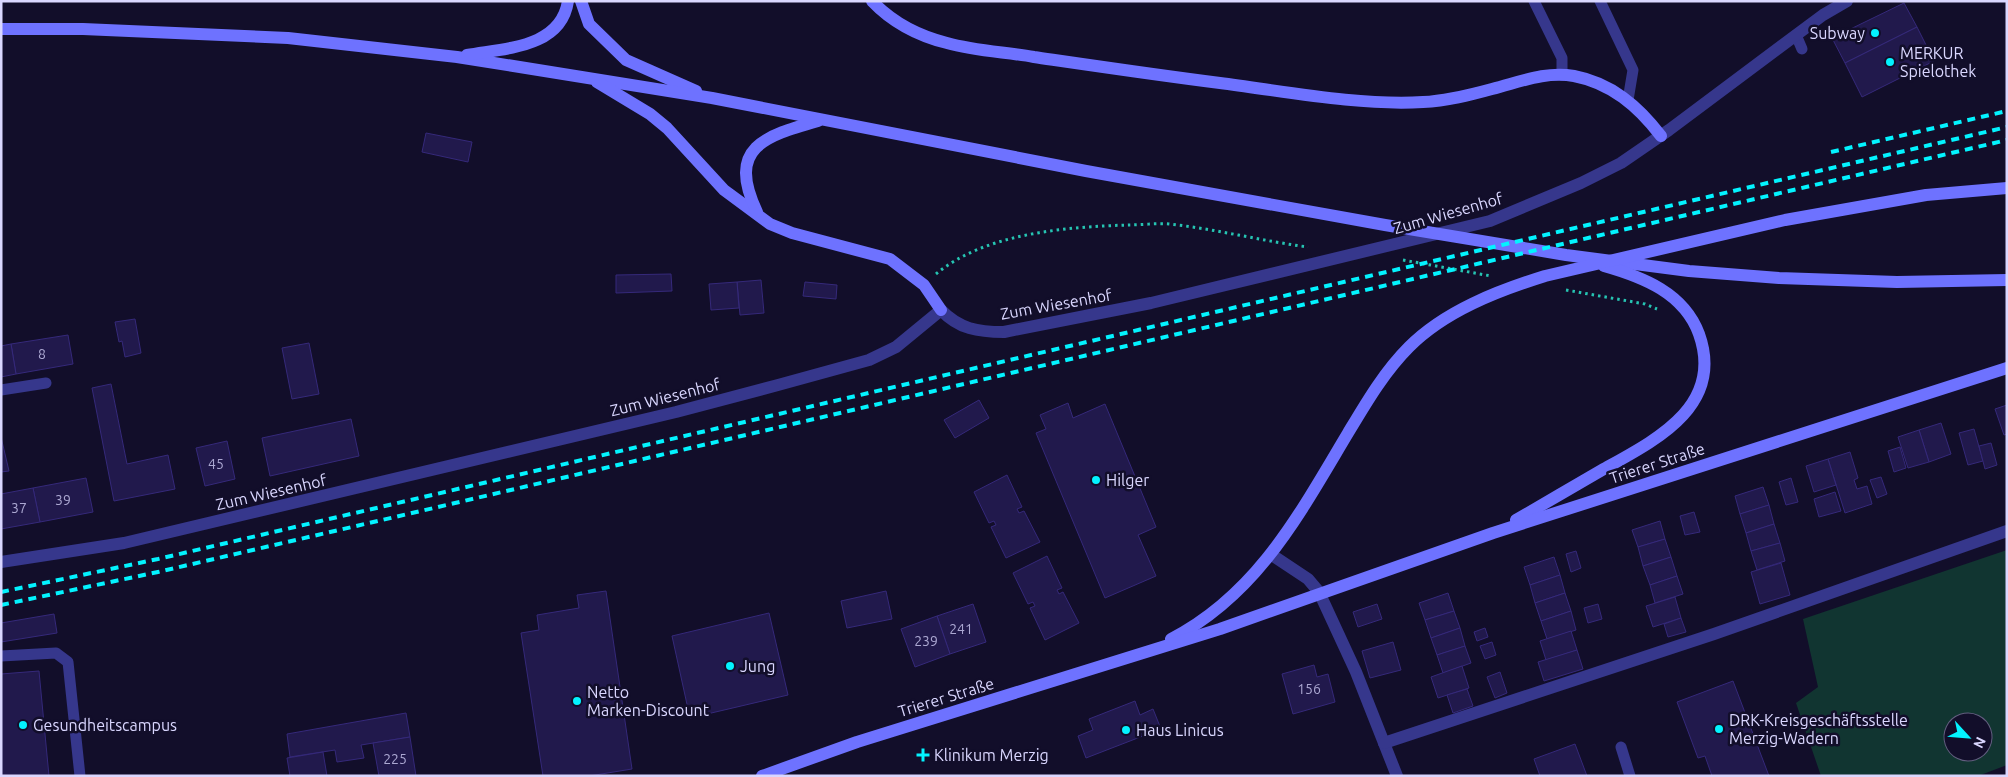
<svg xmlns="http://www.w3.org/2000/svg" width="2008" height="777" viewBox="0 0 2008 777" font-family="Ubuntu,sans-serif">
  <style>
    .green { fill: #113531; fill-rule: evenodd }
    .building { fill: #21194c; stroke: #35297a }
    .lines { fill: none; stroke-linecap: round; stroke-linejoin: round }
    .path { stroke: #26c4b2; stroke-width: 3; stroke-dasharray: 2.5 4; stroke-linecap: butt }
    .lane { stroke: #36378c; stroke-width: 11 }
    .street { stroke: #36378c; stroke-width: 12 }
    .secondary { stroke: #6e72ff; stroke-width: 12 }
    .rail { stroke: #03f3ff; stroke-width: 4; stroke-dasharray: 8 6; stroke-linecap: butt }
    .poi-dot { fill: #03f3ff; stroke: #120e2a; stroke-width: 2 }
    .labels { text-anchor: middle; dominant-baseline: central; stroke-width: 5; stroke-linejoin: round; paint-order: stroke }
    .number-label { font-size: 14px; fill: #aca8d2 }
    .poi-label { font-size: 16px; fill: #dad7ff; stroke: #120e2a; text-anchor: start }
    .street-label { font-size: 16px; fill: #dad7ff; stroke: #120e2a }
  </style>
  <rect width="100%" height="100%" fill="#120e2a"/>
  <!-- green -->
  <path class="green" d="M2007,550v215l-29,11h-157l-25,-73 22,-16 -15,-68zM1953,722h30v30h-30z"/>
  <!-- building -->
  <g class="building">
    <polygon points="1904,3 1917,27 1845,63 1832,38"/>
    <polygon points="1917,27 1934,61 1862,97 1845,63"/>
    <polygon points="426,133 472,142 468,162 422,152"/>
    <polygon points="671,274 672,291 616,293 616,275"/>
    <polygon points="761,280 764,313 740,315 737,282"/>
    <polygon points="737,282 739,308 711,310 709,284"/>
    <polygon points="805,282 837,285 836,299 803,296"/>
    <polygon points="135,319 141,353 125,357 122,341 119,342 115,322"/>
    <polygon points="68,335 73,364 16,374 11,344"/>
    <polygon points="309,343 319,394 292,399 282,348"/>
    <polygon points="11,344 16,374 1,377 1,346"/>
    <polygon points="111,384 127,464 168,455 175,489 114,501 92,388"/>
    <polygon points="979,400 989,418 955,438 944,420"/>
    <polygon points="1068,403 1073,418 1105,404 1156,527 1138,535 1156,576 1105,598 1036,433 1046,429 1040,415"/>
    <polygon points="2007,405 2007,434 2004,435 1995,409"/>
    <polygon points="351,419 359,456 270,476 262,438"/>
    <polygon points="1941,423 1951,454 1929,462 1919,430"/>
    <polygon points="1974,429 1983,461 1968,465 1959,433"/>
    <polygon points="1919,430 1929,462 1908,468 1898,437"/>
    <polygon points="1,437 9,471 1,472"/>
    <polygon points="227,441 235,479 205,486 196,448"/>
    <polygon points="1991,443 1997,465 1985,469 1979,446"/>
    <polygon points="1900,447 1906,468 1894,472 1888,451"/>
    <polygon points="1850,452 1858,478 1854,480 1857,489 1867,486 1872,504 1845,513 1828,459"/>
    <polygon points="1828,459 1836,485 1814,492 1806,466"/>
    <polygon points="1007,475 1022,507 1017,509 1019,513 1024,511 1040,542 1006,558 991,527 996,525 994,521 989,523 974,492"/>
    <polygon points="1881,477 1887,494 1877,498 1870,480"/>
    <polygon points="86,478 93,512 40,522 33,488"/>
    <polygon points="1791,478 1798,502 1786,505 1779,482"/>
    <polygon points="1763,487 1769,505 1740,514 1735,496"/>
    <polygon points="33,488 40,522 1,529 1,494"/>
    <polygon points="1835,492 1841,511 1819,517 1814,499"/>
    <polygon points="1769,505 1774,524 1746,533 1740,514"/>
    <polygon points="1694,512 1700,532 1685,535 1680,516"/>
    <polygon points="1660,521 1665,539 1638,547 1632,530"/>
    <polygon points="1774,524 1780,543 1751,551 1746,533"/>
    <polygon points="1665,539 1671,557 1643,566 1638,547"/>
    <polygon points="1780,543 1785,561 1757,570 1751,551"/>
    <polygon points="1576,551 1581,568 1571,572 1566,554"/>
    <polygon points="1047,556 1062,588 1057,590 1059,594 1063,592 1079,623 1045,640 1030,608 1035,606 1033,602 1028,604 1013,573"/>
    <polygon points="1554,557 1560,575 1530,585 1524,567"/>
    <polygon points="1671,557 1677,576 1650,585 1643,566"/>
    <polygon points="1781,563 1790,595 1760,604 1751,572"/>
    <polygon points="1560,575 1565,593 1535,603 1530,585"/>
    <polygon points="1677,576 1683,594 1655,603 1650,585"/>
    <polygon points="606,591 632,769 589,776 543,776 521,633 539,630 537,615 579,608 577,595"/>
    <polygon points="886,591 892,619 847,628 841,601"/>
    <polygon points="1448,593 1454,611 1425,620 1419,603"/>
    <polygon points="1565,593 1571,611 1541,621 1535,603"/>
    <polygon points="1675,597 1681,618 1653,627 1646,606"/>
    <polygon points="973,604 986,642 950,654 937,616"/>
    <polygon points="1377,604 1382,619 1358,627 1353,612"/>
    <polygon points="1598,604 1602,619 1588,623 1584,608"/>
    <polygon points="1454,611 1460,628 1431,638 1425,620"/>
    <polygon points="1571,611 1576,630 1547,639 1541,621"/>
    <polygon points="769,613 788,695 690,718 672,636"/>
    <polygon points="54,614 57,633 1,642 1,623"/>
    <polygon points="937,616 950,654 915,667 901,629"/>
    <polygon points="1681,618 1686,632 1668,637 1664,624"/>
    <polygon points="1460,628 1465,646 1437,655 1431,638"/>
    <polygon points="1485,628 1488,637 1477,641 1474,632"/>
    <polygon points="1571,631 1577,650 1546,660 1540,641"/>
    <polygon points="1393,642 1401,670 1370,678 1362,651"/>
    <polygon points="1492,642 1496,655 1485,659 1480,646"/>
    <polygon points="1465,646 1471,663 1443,673 1437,655"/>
    <polygon points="1577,650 1583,669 1544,681 1538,662"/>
    <polygon points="1314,665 1317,677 1328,674 1335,702 1293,714 1282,674"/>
    <polygon points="1462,666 1469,688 1438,698 1431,677"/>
    <polygon points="39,671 49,776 1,776 1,674"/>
    <polygon points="1500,672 1507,693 1495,698 1487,677"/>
    <polygon points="1733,681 1769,776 1712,776 1705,756 1698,758 1677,702"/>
    <polygon points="1467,689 1473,706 1453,713 1447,695"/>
    <polygon points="1135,701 1140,715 1153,709 1161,729 1086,758 1078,736 1093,730 1089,719"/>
    <polygon points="406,713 410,737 361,745 364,758 337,762 335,750 290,757 287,734"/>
    <polygon points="410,737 416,776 379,776 373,743"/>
    <polygon points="1575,744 1587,776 1540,776 1534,759"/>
    <polygon points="323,752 327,776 290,776 287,758"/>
  </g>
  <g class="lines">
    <!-- path -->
    <g class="path">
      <polyline points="1403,260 1491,276"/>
      <path d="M936,274c49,-41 130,-47 192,-49 13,0 28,-2 41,-1 47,5 93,17 139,23"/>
      <polyline points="1566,290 1645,304 1657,309"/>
    </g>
    <!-- lane -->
    <g class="lane">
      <polyline points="1534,1 1562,58 1562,75"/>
      <polyline points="1600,1 1633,70 1628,100"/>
      <polyline points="1796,35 1802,49"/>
      <polyline points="1,390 46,383"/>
      <polyline points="1,656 56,653 68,662 80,776"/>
      <polyline points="1621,747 1630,776"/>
    </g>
    <!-- street -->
    <g class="street">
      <polyline points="1272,555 1308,579 1319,592 1356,672 1397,776"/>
      <path d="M1,562l123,-19 552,-131 102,-27 91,-25 27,-13 45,-37c18,19 37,22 63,22l147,-29 339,-82 91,-38 40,-20 48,-33 154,-115 24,-14"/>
      <polyline points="1384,743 1714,634 2007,531"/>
    </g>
    <!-- secondary -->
    <g class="secondary">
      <polyline points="581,1 589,24 626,60 696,91"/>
      <path d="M872,1c20,21 47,35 75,42 28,8 59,9 87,14 62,9 123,18 186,26 63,8 140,23 203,19 24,-1 47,-7 69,-13 28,-7 53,-18 82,-13 37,7 64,30 87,60"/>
      <polyline points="1,29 83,29 288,38 457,57 712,98 1086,171 1385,225 1566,255 1689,271 1779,278 1897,282 2007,280"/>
      <path d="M467,55c38,-7 94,-7 101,-54"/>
      <polyline points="597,82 650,114 667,128 724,190 770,224 792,233 890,259 924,285 941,310"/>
      <path d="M757,212c-31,-65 8,-76 61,-91"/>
      <path d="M1516,520c29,-17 57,-33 86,-50 52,-29 123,-63 97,-136 -15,-41 -56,-57 -95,-68"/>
      <path d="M1171,639c87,-45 129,-126 177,-206 18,-30 36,-61 61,-86 36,-36 88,-56 136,-71l240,-56 141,-25 81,-7"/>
      <polyline points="762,776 857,742 1220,629 1493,533 2007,368"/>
    </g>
    <!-- rail -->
    <g class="rail">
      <polyline points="1831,152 2007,111"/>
      <polyline points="1,592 158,559 2007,127"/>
      <polyline points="1,605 158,572 438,507 2007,140"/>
    </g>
  </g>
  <!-- markers -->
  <g class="poi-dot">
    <circle cx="1875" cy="33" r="5"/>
    <circle cx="1890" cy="62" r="5"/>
    <circle cx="1096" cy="480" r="5"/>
    <circle cx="730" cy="666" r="5"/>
    <circle cx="577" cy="701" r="5"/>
    <circle cx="23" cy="725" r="5"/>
    <circle cx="1719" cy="729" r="5"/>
    <circle cx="1126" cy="730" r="5"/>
    <path d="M920.5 747.5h5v5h5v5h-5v5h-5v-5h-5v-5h5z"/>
  </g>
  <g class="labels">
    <!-- number labels -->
    <g class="number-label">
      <text x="42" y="354">8</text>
      <text x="216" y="464">45</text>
      <text x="63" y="500">39</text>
      <text x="19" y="508">37</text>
      <text x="961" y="629">241</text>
      <text x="926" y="641">239</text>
      <text x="1309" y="689">156</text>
      <text x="395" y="759">225</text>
    </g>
    <!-- poi labels -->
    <g class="poi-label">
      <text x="1865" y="33" text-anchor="end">Subway</text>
      <text x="1900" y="53">MERKUR<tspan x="1900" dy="18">Spielothek</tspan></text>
      <text x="1106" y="480">Hilger</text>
      <text x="740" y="666">Jung</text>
      <text x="587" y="692">Netto<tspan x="587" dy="18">Marken-Discount</tspan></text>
      <text x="1729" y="720">DRK-Kreisgeschäftsstelle<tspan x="1729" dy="18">Merzig-Wadern</tspan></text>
      <text x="33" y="725">Gesundheitscampus</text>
      <text x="1136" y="730">Haus Linicus</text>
      <text x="934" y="755">Klinikum Merzig</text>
    </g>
    <!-- street labels -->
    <g class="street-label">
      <text transform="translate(1448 213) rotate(-16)">Zum Wiesenhof</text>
      <text transform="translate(1056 304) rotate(-10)">Zum Wiesenhof</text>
      <text transform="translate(665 397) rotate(-14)">Zum Wiesenhof</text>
      <text transform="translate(1657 463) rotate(-18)">Trierer Straße</text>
      <text transform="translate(271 492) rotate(-13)">Zum Wiesenhof</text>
      <text transform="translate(946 697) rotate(-17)">Trierer Straße</text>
    </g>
  </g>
  <!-- border -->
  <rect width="2008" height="777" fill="none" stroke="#dad7ff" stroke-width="5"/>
  <!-- north arrow -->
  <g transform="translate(1968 737) rotate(116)"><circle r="24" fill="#120e2a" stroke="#625e7f"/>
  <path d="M0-4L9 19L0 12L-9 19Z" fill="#03f3ff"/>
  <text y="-8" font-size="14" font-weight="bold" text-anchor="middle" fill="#dad7ff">N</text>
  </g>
</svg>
